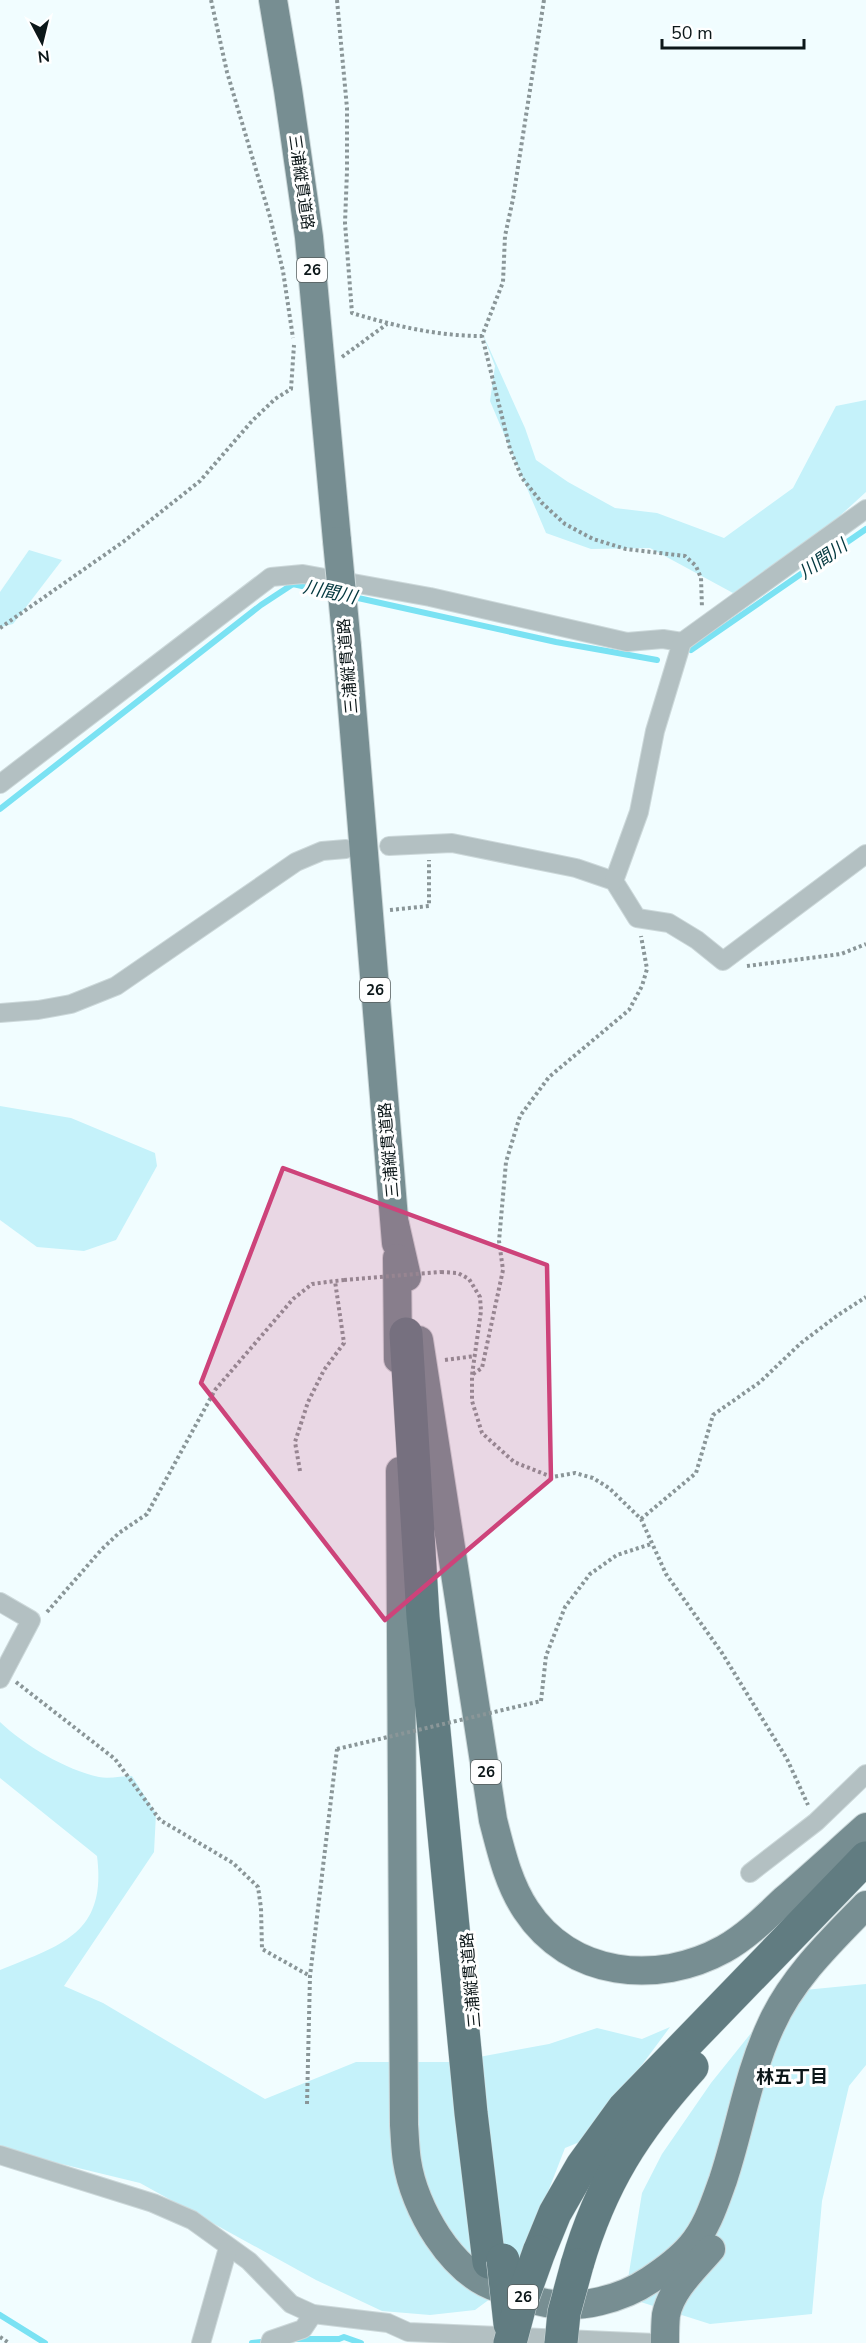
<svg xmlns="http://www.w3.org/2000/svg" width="866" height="2343" viewBox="0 0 866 2343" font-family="'Nunito Sans','Noto Sans JP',sans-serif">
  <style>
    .green { fill: #c5f2fa }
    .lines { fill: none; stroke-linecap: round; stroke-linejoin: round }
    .stream { stroke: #7ae2f3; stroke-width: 6 }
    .street-casing { stroke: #ccd8da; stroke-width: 20 }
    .primary-casing { stroke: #ccd8da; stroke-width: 30 }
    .highway-casing { stroke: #ccd8da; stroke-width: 34 }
    .path { stroke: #8a9698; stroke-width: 4; stroke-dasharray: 3 3; stroke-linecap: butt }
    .street { stroke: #b3c0c2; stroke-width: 18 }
    .primary { stroke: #778e92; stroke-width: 28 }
    .highway { stroke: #617c81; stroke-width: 33 }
    .primary-bridge-casing { stroke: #ccd8da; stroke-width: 30; stroke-linecap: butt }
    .highway-bridge-casing { stroke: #ccd8da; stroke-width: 34; stroke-linecap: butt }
    .path-bridge { stroke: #8a9698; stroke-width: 4; stroke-dasharray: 3 3; stroke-linecap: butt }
    .primary-bridge { stroke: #778e92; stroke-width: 28 }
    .highway-bridge { stroke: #617c81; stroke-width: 33 }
    .marked { fill: #cd437a; fill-opacity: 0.2; stroke: #cd437a; stroke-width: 4.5; stroke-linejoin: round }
    .labels { text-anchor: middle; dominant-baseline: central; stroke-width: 6; stroke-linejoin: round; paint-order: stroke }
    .shield { fill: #fff; stroke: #555d5e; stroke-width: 1.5 }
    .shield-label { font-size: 15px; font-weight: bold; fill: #0c1719 }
    .street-label { font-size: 16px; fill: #0c1719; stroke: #fff }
    .water-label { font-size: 18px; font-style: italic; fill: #02373e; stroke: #fff }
    .neighbourhood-label { font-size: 18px; font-weight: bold; fill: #0c1719; stroke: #fff }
  </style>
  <rect width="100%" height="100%" fill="#f1fdff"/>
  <!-- green -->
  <g class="green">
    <polygon points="481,330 525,428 536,460 568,482 615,508 657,513 724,538 793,488 836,406 866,400 866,492 788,563 733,593 650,548 591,549 546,533 490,401 495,366"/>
    <polygon points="29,550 62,560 13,624 0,627 0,592"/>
    <polygon points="0,1106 71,1118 155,1153 157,1166 116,1240 84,1251 37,1247 0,1220"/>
    <path d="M0,1722c24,23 66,48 99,55 10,2 23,-1 33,-1l24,38 -2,38 -90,134 39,17 162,96 91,-37h96l97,-18 48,-16 45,11 28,-12 -83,112 -22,9 -52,134 -38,28 -45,5 -48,-4 -66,-31 -176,-97 -140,-34v-179c61,-25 107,-36 97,-114l-97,-78z"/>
    <polygon points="866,1984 866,2065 849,2086 822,2201 812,2314 710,2324 625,2297 642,2193 662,2154 711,2083 784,1992"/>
  </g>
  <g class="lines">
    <!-- stream -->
    <g class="stream">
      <polyline points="349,596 556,642 657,660"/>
      <polyline points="691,650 866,529"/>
      <polyline points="0,809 261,605 293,584 333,593"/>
      <polyline points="0,2315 45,2343"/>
      <polyline points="295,2339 339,2339 344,2337 361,2343"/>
      <polyline points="252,2343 270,2341"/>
    </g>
    <defs>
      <g id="street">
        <polyline points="0,784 271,577 303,574 430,597 627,642 663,639 682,642"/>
        <polyline points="389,846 452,843 576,868 614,881 637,918 669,923 697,940 723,961 866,854"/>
        <polyline points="614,881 639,812 655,731 682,642 866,509"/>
        <polyline points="0,1013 38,1010 71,1004 116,986 296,862 322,851 346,849"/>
        <polyline points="0,1602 31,1620 0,1679"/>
        <polyline points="750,1873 816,1822 866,1774"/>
        <polyline points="0,2155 153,2203 192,2220 249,2261 291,2304 313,2314 388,2323 408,2332 655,2343"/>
        <polyline points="201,2343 228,2248"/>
        <polyline points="270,2343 271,2340 303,2329 313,2314"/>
      </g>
      <g id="primary">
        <polyline points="273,0 288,90 309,237 337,541"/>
        <polyline points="347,646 396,1243"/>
        <polyline points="395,1224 407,1277"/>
        <polyline points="397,1258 398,1359"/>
        <path d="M419,1340l74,480c8,31 15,63 33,90 44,67 131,76 198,39 23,-13 42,-32 60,-49 28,-24 55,-49 82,-73"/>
        <path d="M400,1471l4,654c1,12 1,24 3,36 7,47 44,112 91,127 16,5 32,12 48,15 33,7 76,-4 104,-23 15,-10 30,-21 41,-34 16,-18 24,-44 32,-66 17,-51 25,-106 48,-155 21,-47 60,-84 95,-120"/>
        <path d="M665,2343c0,-9 0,-19 1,-28 5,-26 29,-47 45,-66"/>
      </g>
      <g id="highway">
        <polyline points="406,1334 423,1617 471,2113 489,2262"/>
        <polyline points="539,2252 555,2213 582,2166 624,2108 866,1858"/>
        <path d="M577,2265c24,-82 58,-135 115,-198"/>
      </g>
    </defs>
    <!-- street casing -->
    <use href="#street" class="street-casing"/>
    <!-- primary casing -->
    <use href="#primary" class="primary-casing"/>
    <!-- highway casing -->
    <use href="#highway" class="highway-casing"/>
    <!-- path -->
    <g class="path">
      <polyline points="211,0 227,72 270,217 283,271 293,338"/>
      <path d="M337,0l10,108v63l-2,52 7,90c43,13 85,23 130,23"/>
      <polyline points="544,0 513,199 505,236 503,282 482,336 510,449 522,478 542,503 565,524 593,539 626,549 685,556 696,566 701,578 702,608"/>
      <polyline points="342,357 387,324"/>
      <polyline points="0,628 123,542 200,481 252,421 275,399 291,389 294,345"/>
      <polyline points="390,910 429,906 429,860"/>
      <polyline points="747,966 841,954 866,944"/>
      <polyline points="441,1272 458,1273 469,1279 480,1297 481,1311 472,1375 472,1401 482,1433 514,1462 552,1477 575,1473 593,1478 609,1488 641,1519 666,1574 722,1653 787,1759 808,1805"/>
      <polyline points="445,1360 475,1356"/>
      <polyline points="473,1374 482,1368 503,1270 499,1241 506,1162 520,1116 549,1077 629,1010 642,986 647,969 641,936"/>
      <polyline points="300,1471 295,1442 308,1402 324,1370 344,1343 335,1281 344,1280"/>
      <polyline points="641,1519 696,1473 713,1415 760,1382 801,1343 838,1315 866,1297"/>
      <polyline points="47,1612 102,1549 119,1533 147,1514 215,1390 293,1299 312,1284 335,1281"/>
      <polyline points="16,1682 115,1759 160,1820 233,1863 258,1887 261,1908 262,1949 310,1976"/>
      <polyline points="541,1701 546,1656 565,1607 590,1574 617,1555 651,1544"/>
      <polyline points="307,2104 310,1976 337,1749"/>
      <polyline points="0,2337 9,2343"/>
    </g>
    <!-- street -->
    <use href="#street" class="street"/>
    <!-- primary -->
    <use href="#primary" class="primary"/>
    <!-- highway -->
    <use href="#highway" class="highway"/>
    <defs>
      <polyline id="primary-bridge" points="337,541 347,646"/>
      <g id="highway-bridge">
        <polyline points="503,2260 510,2324"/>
        <polyline points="510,2343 520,2305 539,2252"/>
        <polyline points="561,2343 564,2313 577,2265"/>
      </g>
    </defs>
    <!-- primary-bridge casing -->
    <use href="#primary-bridge" class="primary-bridge-casing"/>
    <!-- highway-bridge casing -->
    <use href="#highway-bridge" class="highway-bridge-casing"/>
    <!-- path-bridge -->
    <g class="path-bridge">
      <polyline points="344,1280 441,1272"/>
      <polyline points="337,1749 541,1701"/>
    </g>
    <!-- primary-bridge -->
    <use href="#primary-bridge" class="primary-bridge"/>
    <!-- highway-bridge -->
    <use href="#highway-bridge" class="highway-bridge"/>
  </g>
  <!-- marked area -->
  <path class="marked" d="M283,1168l264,97 4,214 -166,141 -184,-237z"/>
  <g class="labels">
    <!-- shield labels -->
    <g class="shield">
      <rect x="297" y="258" width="30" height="24" rx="4.5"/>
      <rect x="360" y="978" width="30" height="24" rx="4.5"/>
      <rect x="471" y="1760" width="30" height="24" rx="4.5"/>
      <rect x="508" y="2285" width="30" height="24" rx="4.5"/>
    </g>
    <g class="shield-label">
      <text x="312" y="270">26</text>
      <text x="375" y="990">26</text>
      <text x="486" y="1772">26</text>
      <text x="523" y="2297">26</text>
    </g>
    <!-- street labels -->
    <g class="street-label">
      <text transform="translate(301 182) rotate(82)">三浦縦貫道路</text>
      <text transform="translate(348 666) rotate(-95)">三浦縦貫道路</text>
      <text transform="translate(389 1150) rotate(-95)">三浦縦貫道路</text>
      <text transform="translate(471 1980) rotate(-95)">三浦縦貫道路</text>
    </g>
    <!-- water labels -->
    <g class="water-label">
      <text transform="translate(823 559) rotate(-35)">川間川</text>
      <text transform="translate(330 592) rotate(12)">川間川</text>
    </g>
    <!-- neighbourhood labels -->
    <g class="neighbourhood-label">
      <text x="792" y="2077">林五丁目</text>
    </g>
  </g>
  <!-- north arrow -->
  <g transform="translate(42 42) rotate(173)" stroke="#ffffff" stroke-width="4.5" paint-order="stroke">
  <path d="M0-4.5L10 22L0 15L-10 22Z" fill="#0c1719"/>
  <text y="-9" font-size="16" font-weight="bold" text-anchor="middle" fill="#0c1719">N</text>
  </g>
  <!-- scale -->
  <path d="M662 39v9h142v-9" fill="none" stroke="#0c1719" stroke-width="3"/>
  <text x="671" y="39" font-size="18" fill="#0c1719" stroke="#ffffff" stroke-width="4.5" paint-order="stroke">50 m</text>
</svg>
